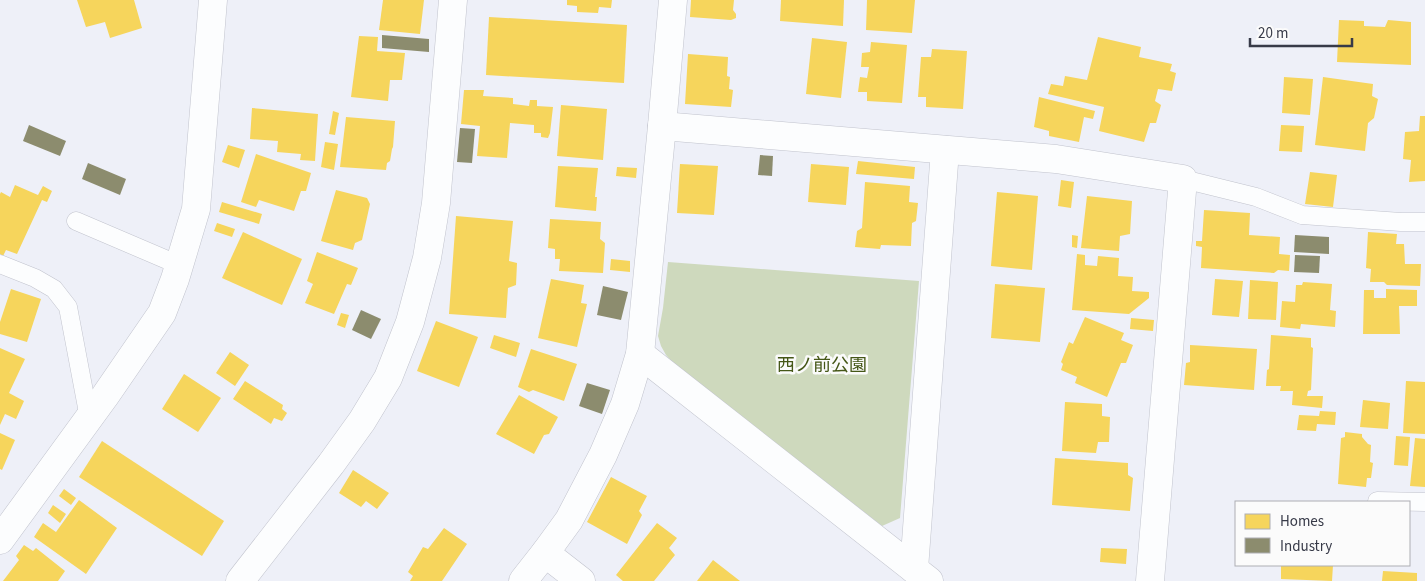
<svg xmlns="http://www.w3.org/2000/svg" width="1425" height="581" viewBox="0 0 1425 581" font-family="'Source Sans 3','Noto Sans JP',sans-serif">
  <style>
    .green { fill: #ced9bd }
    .homes { fill: #f6d55c }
    .industry { fill: #8c8c6e }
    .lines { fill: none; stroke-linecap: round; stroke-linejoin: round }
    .lane-casing { stroke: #c1c3cd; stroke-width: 19 }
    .street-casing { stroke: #c1c3cd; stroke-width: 29 }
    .lane { stroke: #fcfdfe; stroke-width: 18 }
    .street { stroke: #fcfdfe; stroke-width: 28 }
    .labels { text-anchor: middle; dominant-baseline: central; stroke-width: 5; stroke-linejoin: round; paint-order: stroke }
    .park-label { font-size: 18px; fill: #455717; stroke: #fbfbfb }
  </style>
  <rect width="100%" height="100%" fill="#eef0f8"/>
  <!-- green -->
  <polygon class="green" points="668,262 919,281 900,518 882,526 673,363 666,355 661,346 658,336 663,308"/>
  <!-- homes -->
  <g class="homes">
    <polygon points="77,0 134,0 142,28 110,38 105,22 86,27"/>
    <polygon points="383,0 424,0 420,34 379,30"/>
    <polygon points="567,0 612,0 611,8 599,7 598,13 577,12 577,6 567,5"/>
    <polygon points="691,0 734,0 733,10 736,14 736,18 731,20 690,17"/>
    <polygon points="781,0 844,0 843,26 780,21"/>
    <polygon points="867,0 915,0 912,33 866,30"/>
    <polygon points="489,17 627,25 624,83 486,75"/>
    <polygon points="1339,20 1364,21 1364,26 1385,27 1388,20 1411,22 1411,65 1337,62"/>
    <polygon points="359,36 378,37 377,51 405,53 402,80 390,80 388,101 351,97"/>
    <polygon points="1098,37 1141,47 1139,57 1172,64 1170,71 1176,73 1172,91 1158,89 1155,101 1161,105 1156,123 1150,123 1144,142 1099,131 1104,107 1048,94 1051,84 1063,86 1065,76 1087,80"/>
    <polygon points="812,38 847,42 841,98 806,94"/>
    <polygon points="871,42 907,45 902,103 867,101 867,92 858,92 860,77 867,78 869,67 861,67 862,53 870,52"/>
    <polygon points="932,49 967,51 963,109 926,107 926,97 918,97 921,57 931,57"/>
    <polygon points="688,54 728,57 727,76 730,77 729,89 733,90 731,107 685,104"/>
    <polygon points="1284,77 1313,79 1310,115 1282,113"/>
    <polygon points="1323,77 1373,84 1372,96 1378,99 1374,118 1368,123 1365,151 1315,145"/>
    <polygon points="464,90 484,90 483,96 513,98 513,104 529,106 530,100 537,100 537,106 553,107 550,133 548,138 541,137 541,133 534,133 534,125 510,123 507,158 477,156 480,126 461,124"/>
    <polygon points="1039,97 1095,111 1093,119 1084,117 1079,142 1049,136 1049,131 1034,127"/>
    <polygon points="561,105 607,109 603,160 557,156"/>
    <polygon points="252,108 318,114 315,161 300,160 301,154 277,152 278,141 250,139"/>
    <polygon points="333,111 339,113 335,135 329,134"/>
    <polygon points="1420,116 1425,116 1425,181 1409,182 1411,160 1403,159 1405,132 1419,131"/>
    <polygon points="346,117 395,121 393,147 392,149 390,161 387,163 386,170 340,167"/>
    <polygon points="1281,125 1304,126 1302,152 1279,151"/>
    <polygon points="325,142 338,144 334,170 321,167"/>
    <polygon points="228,145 245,150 239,168 222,162"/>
    <polygon points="256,154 311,173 306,191 301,191 294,211 259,200 256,207 241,202"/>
    <polygon points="858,161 915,167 914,179 856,174"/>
    <polygon points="680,164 718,166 714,215 677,213"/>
    <polygon points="811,164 849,167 846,205 808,202"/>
    <polygon points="558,166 598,168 595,197 597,197 596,211 555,207"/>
    <polygon points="617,167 637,168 636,178 616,176"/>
    <polygon points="1310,172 1337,175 1333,207 1305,204"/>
    <polygon points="1061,180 1074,182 1071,208 1058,206"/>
    <polygon points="865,182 910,186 909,202 918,203 916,221 912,223 911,246 881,245 880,249 855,247 857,231 862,228"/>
    <polygon points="15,185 38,195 43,186 52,191 47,202 42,200 17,254 6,250 3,256 0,254 0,194 1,192 10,197"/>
    <polygon points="336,190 367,198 370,204 362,240 355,243 353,250 321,241"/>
    <polygon points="997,192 1038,196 1032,270 991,266"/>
    <polygon points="1087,196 1132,201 1130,234 1120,236 1119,251 1081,248"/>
    <polygon points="222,202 262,214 259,224 219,212"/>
    <polygon points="1204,210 1250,213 1249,235 1280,237 1279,254 1290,255 1289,271 1278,270 1274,273 1201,268 1202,247 1196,246 1196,241 1202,241"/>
    <polygon points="456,216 513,221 509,261 517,263 516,285 508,288 506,318 449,314"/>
    <polygon points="550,219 601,222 600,239 605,243 603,273 559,271 560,259 555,259 555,249 548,248"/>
    <polygon points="217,223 235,229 232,237 214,231"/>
    <polygon points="243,232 302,259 282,305 222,278"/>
    <polygon points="1368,232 1397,234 1396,244 1404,244 1405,264 1421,264 1420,286 1387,285 1384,282 1370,282 1371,269 1366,268"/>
    <polygon points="1072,235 1078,236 1077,248 1072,247"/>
    <polygon points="317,252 358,268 351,285 347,284 334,314 305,303 313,284 307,281"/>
    <polygon points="1077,254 1085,255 1085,265 1097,266 1098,256 1119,258 1118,276 1133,277 1132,291 1149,292 1149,298 1129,314 1072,310"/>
    <polygon points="611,259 630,261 630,272 610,270"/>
    <polygon points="551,279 584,285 581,303 587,304 577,347 538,338"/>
    <polygon points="1215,279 1243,281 1239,317 1212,315"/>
    <polygon points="1250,280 1278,282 1276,320 1248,319"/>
    <polygon points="1303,282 1332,284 1330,310 1336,311 1335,327 1301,324 1300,329 1280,327 1282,301 1295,302 1296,285 1302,285"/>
    <polygon points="995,284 1045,288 1040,342 991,338"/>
    <polygon points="11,289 41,299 27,342 0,334 0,322"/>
    <polygon points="1386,289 1417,290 1417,306 1399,306 1400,334 1363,334 1364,290 1374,290 1374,298 1386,298"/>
    <polygon points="341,313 349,315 345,328 337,325"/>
    <polygon points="1085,317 1124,333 1121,340 1133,345 1126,363 1121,363 1107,397 1075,383 1077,377 1061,370 1063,364 1061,362 1069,342 1073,344"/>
    <polygon points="1131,318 1154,320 1153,331 1130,329"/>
    <polygon points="436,321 478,337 459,387 417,371"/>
    <polygon points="494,335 520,343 516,357 490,348"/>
    <polygon points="1271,335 1311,338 1311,347 1313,348 1311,390 1308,391 1307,396 1323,396 1322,408 1292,405 1293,391 1280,391 1281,386 1266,386 1267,370 1269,369"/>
    <polygon points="1190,345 1257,349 1254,390 1184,385 1186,363 1190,362"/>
    <polygon points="0,348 25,359 9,393 24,401 16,419 5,414 0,425"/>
    <polygon points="531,349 577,364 564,401 533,390 529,392 518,387"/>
    <polygon points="230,352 249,365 235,386 216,373"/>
    <polygon points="184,374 221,398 198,432 162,409"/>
    <polygon points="245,381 283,405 282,409 287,413 282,421 274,418 271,424 233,399"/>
    <polygon points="1406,381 1425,382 1425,434 1403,433"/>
    <polygon points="519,395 558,417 549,434 544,435 534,454 496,434"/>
    <polygon points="1363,400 1390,403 1388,429 1360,427"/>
    <polygon points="1065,402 1102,404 1102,416 1110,417 1109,442 1098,442 1096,453 1062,451"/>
    <polygon points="1320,411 1336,412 1335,425 1317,424 1316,431 1297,430 1299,415 1319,416"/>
    <polygon points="1345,432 1362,434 1362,437 1368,444 1371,445 1370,462 1373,463 1371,478 1367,478 1366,487 1338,484 1341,438 1345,437"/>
    <polygon points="0,433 15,440 2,470 0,469"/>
    <polygon points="1396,436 1410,437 1408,466 1394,465"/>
    <polygon points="1415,438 1425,439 1425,487 1410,486"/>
    <polygon points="102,441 224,521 202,556 79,477"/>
    <polygon points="1055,458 1128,463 1128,475 1133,478 1130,511 1052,505"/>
    <polygon points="353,470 389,493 377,509 366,501 361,507 339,493"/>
    <polygon points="611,477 647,496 639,511 642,515 627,544 587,522"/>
    <polygon points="64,489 76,498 71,505 59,496"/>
    <polygon points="79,500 117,528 86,574 34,537 43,523 56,532"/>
    <polygon points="53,505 66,514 60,523 48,513"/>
    <polygon points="657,523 677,538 669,548 675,555 654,581 623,581 616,575"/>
    <polygon points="444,528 467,544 442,581 410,581 413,576 408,572 423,547 428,549"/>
    <polygon points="24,545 33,551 36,548 65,571 58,581 3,581 19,560 16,556"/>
    <polygon points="1101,548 1127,549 1126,564 1100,562"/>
    <polygon points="713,560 740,581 697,581"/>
    <polygon points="1281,565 1333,565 1332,581 1281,579"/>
    <polygon points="1383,571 1417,573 1417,581 1382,581"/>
  </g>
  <!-- industry -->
  <g class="industry">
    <polygon points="382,35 429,39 429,52 382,48"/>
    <polygon points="29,125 66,141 60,156 23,141"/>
    <polygon points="460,128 475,129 472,163 457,162"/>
    <polygon points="760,155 773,156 772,176 758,175"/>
    <polygon points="88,163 126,179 120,195 82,179"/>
    <polygon points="1295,235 1329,237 1329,254 1294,252"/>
    <polygon points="1295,255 1320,256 1319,273 1294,272"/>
    <polygon points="603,286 628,292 621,320 597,315"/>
    <polygon points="361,310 381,319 371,339 352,330"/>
    <polygon points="587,383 610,390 602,414 579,406"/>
  </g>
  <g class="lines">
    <defs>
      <g id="lane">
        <polyline points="1183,179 1256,197 1302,215 1401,222 1425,222"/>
        <polyline points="76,221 179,265"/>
        <polyline points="0,264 35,278 54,289 68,307 89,418"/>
        <polyline points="1377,501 1425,502"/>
      </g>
      <g id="street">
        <polyline points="662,126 1056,159 1183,179 1150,581"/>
        <polyline points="640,354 929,581"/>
        <polyline points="0,540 105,396 162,313 175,279 196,209 213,0"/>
        <polyline points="545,553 581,581"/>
        <polyline points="914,569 945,150"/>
        <polyline points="240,581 331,464 362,421 388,378 410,322 427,258 436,203 453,0"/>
        <polyline points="523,581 545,553 569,520 603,455 625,404 640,354 662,126 673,0"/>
      </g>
    </defs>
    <!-- lane casing -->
    <use href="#lane" class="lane-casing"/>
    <!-- street casing -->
    <use href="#street" class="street-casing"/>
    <!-- lane -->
    <use href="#lane" class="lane"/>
    <!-- street -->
    <use href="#street" class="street"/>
  </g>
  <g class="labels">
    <!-- park labels -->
    <g class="park-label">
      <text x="822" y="365">西ノ前公園</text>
    </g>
  </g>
  <!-- legend -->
  <rect x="1235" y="501" width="175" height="65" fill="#fbfbfb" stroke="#adaeb3"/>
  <rect x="1245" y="514" width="25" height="15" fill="#f6d55c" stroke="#adaeb3"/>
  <text x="1280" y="526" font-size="15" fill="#373a48">Homes</text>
  <rect x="1245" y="538" width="25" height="15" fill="#8c8c6e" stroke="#adaeb3"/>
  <text x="1280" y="551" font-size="15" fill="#373a48">Industry</text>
  <!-- scale -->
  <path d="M1250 38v8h102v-8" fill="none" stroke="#373a48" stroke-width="2.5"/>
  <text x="1258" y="38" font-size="15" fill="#373a48" stroke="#fbfbfb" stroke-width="4" paint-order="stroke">20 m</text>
</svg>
